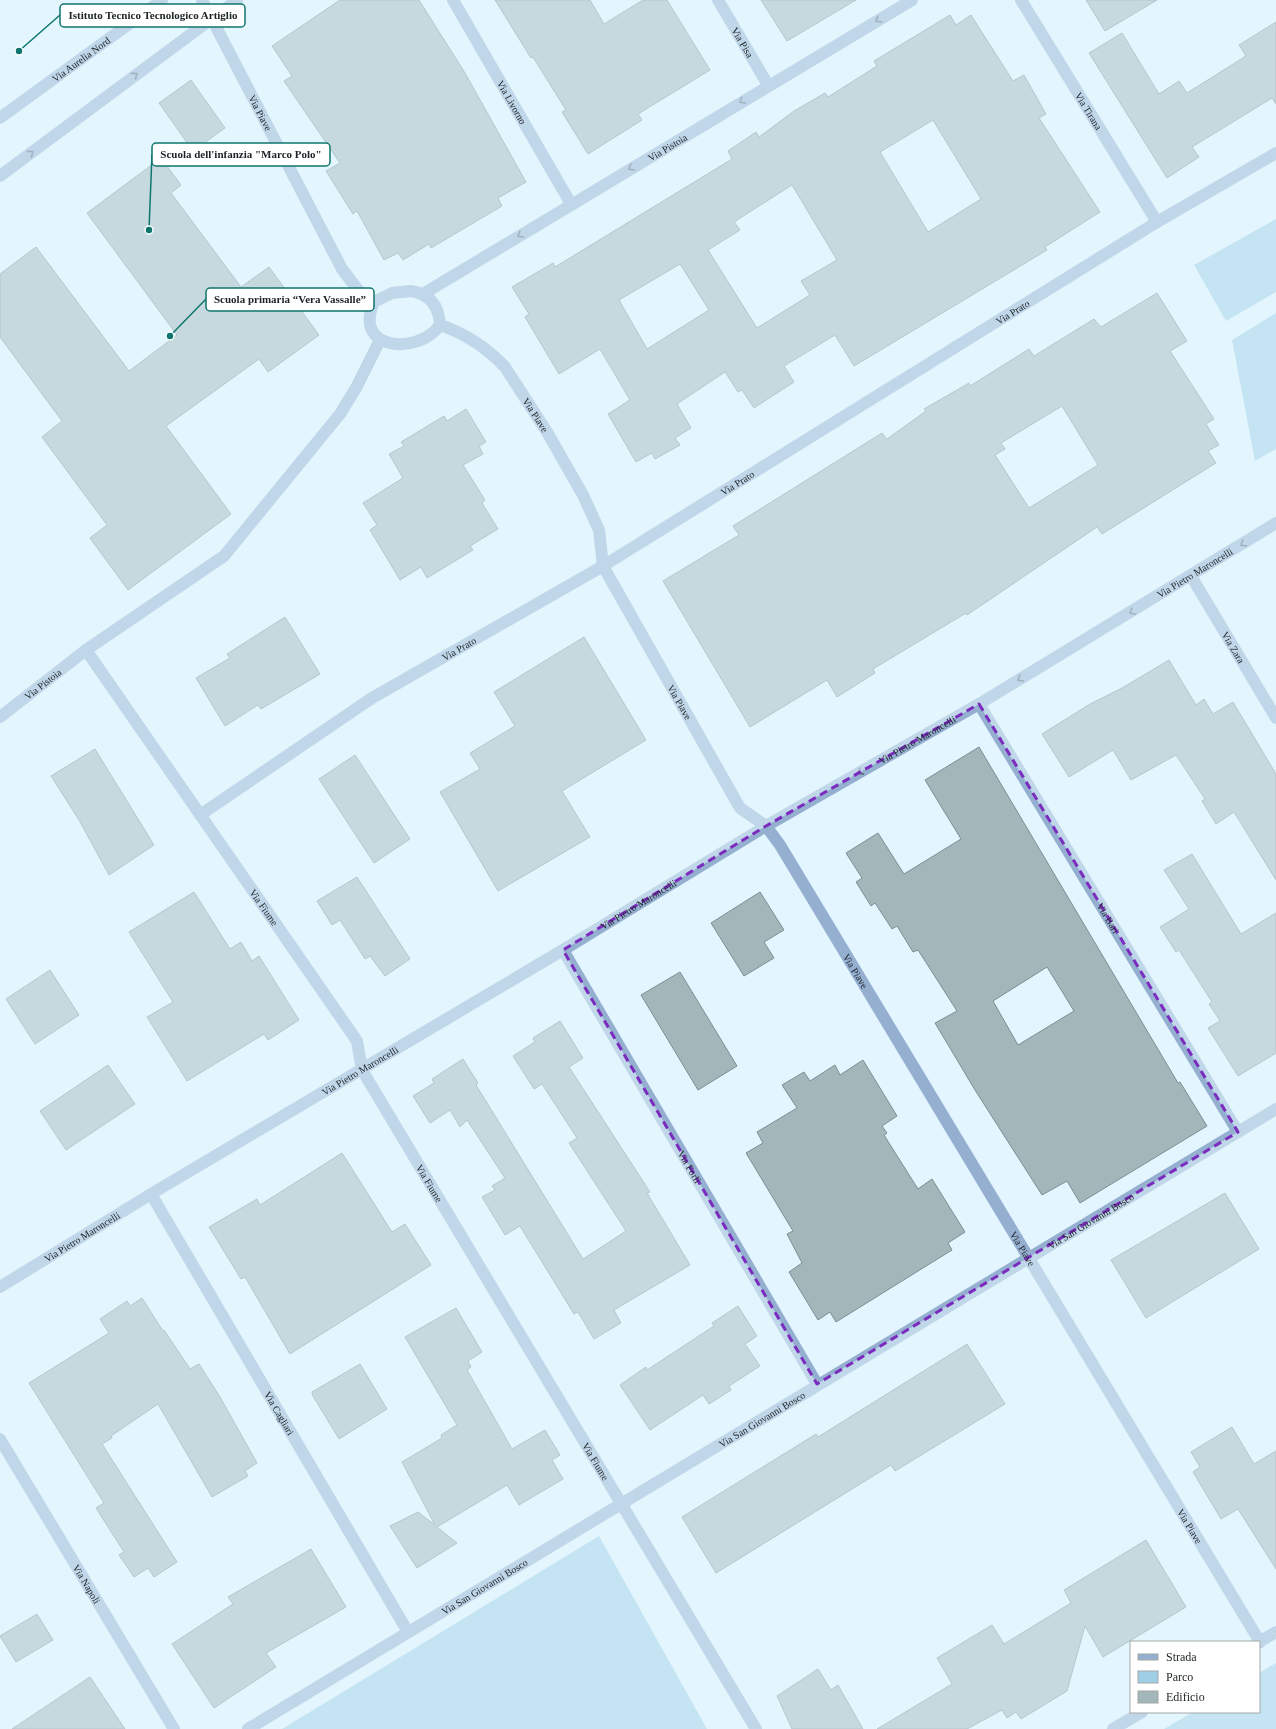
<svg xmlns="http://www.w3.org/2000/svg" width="1276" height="1729" viewBox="0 0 1276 1729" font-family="Georgia,serif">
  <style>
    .green { fill: #9ecfe7 }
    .building { fill: #a3b7ba; stroke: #7c8f91; fill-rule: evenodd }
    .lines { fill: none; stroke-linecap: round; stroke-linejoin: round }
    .service { stroke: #95afd1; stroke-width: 12 }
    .minor { stroke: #95afd1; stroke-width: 12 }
    .tertiary { stroke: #95afd1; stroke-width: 12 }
    .oneway { stroke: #526273 }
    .marked { fill: none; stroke: #7b2cbf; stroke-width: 3; stroke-dasharray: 8 5; stroke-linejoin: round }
    .labels { text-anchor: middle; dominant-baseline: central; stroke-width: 3; stroke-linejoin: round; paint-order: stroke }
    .street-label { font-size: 10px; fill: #1c2326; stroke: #fff }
    .leader { fill: none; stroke: #0f766e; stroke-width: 1.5 }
    .callout-dot { fill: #0f766e; stroke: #fff; stroke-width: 1.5 }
    .callout { fill: #fff; stroke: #0f766e; stroke-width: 1.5 }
    .callout-label { font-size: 11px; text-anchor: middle; font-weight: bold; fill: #1c2326 }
  </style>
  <rect width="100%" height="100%" fill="#e3f5fe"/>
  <!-- green -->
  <g class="green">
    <polygon points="1276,219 1276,292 1226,321 1194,265"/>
    <polygon points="1276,313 1276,449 1255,461 1232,340"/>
    <polygon points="599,1536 707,1729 282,1729"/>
    <polygon points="1276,1663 1276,1729 1164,1729 1193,1712 1259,1712 1259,1673"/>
  </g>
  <!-- building -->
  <g class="building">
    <polygon points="340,0 419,0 465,73 526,182 498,198 502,206 431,248 429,244 403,260 398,253 384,260 357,211 353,214 326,171 340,163 284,81 292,76 272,46"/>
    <polygon points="495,0 590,0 604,24 643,0 667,0 710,70 638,114 642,120 588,154 562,112 566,110 533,57 531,58"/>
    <polygon points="761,0 856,0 787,41"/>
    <polygon points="1086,0 1157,0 1105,31"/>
    <path d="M950,15l6,10 15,-10 42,66 11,-6 22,39 -7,4 61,94 -55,35 2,3 -193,116 -19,-31 -51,31 10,16 -40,26 -12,-18 -4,2 -13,-20 -48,32 14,24 -16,10 5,7 -25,14 -3,-6 -16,9 -28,-48 22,-14 -30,-51 -41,25 -34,-57 4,-3 -17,-27 41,-24 2,4 177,-108 -4,-8 28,-19 3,5 35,-26 31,-18 3,4 49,-31 -3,-5zM933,120l48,79 -53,33 -48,-80zM792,185l45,75 -36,21 9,14 -53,33 -49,-78 32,-20 -6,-8zM680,264l29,46 -62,39 -28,-49z"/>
    <polygon points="1276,22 1276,104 1272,98 1192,147 1199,157 1167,178 1089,53 1122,33 1159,94 1179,81 1187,93 1246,56 1239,45"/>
    <polygon points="191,80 225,128 193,151 159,103"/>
    <polygon points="161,158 181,185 171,193 241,287 269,267 319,335 268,372 259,359 166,426 231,514 128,590 90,538 107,525 42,437 62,421 0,337 0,274 36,247 129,371 177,335 87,213"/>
    <path d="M1157,293l30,48 -17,10 44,68 -8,5 13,21 -11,6 8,12 -114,71 -5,-7 -130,88 -1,-2 -93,56 2,4 -38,24 -10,-17 -77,47 -87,-146 76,-46 -6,-9 149,-93 5,6 39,-28 -2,-2 45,-26 1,3 59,-37 5,7 60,-37 7,8zM1062,406l36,59 -69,43 -34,-53 10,-6 -4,-6z"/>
    <polygon points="466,409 486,442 479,446 483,454 463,465 485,500 482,503 498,529 470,546 473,550 427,578 421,567 400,580 370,530 377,525 363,503 403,478 389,454 404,446 401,442 444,416 447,421"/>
    <polygon points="285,617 320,674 261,709 258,705 225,726 196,678 230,658 227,654"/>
    <polygon points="584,637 646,740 562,791 590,837 498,891 440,792 480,769 470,753 515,726 494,692"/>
    <polygon points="1169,660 1196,705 1204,699 1213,714 1233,702 1276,774 1276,880 1234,812 1216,824 1202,801 1205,799 1176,755 1131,780 1113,750 1069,777 1042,734 1090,704 1122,688"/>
    <path d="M979,747l199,336 2,-1 27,44 -127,77 -13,-22 -25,14 -67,-105 -40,-67 22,-12 -39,-61 -5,2 -16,-26 -5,3 -17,-26 -4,3 -15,-24 6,-4 -16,-25 32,-20 26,41 57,-35 -36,-59zM1047,967l27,44 -56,34 -25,-44z"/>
    <polygon points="95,749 154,845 109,875 79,820 51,776"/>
    <polygon points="355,755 410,839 374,863 319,779"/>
    <polygon points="1192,854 1241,934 1276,913 1276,1053 1238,1076 1208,1028 1220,1021 1209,1004 1212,1002 1179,950 1176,952 1160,927 1189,909 1164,870"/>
    <polygon points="357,877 410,959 385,976 370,956 365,959 340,920 332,925 317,901"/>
    <polygon points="194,892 230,949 241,942 252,961 259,956 299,1020 268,1040 264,1034 187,1081 147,1017 173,1002 129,932"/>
    <polygon points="760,892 784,930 764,942 774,958 744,976 711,923"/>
    <polygon points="50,970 79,1015 35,1044 6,999"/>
    <polygon points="680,972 737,1066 698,1090 641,995"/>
    <polygon points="560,1021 583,1058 569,1067 650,1192 647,1193 690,1265 614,1310 621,1323 594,1339 578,1312 574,1314 520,1226 505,1235 482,1197 495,1190 492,1186 505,1178 467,1120 460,1127 450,1110 430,1123 413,1096 434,1083 432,1079 463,1059 478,1083 476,1085 583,1259 626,1231 569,1143 577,1138 542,1084 534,1089 513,1056 535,1042 533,1038"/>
    <polygon points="863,1060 897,1116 882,1126 887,1133 884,1135 918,1189 932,1179 965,1232 948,1243 952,1250 836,1322 830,1312 818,1320 789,1272 802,1263 787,1234 793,1231 746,1153 763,1143 757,1132 797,1108 782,1085 804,1072 810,1081 835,1065 840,1075"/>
    <polygon points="108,1065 135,1104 66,1150 40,1111"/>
    <polygon points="342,1153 392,1232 405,1224 431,1265 290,1354 245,1277 241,1279 209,1227 257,1199 260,1205"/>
    <polygon points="1225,1193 1259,1249 1146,1318 1111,1260"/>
    <polygon points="142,1298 163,1331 164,1330 190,1369 199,1364 220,1397 257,1463 245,1471 248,1476 212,1497 158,1404 111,1436 112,1438 102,1444 177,1562 154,1577 148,1568 134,1577 119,1555 124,1552 96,1508 104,1503 29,1383 109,1333 100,1319 127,1301 130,1306"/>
    <polygon points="738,1306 757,1336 745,1344 760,1366 729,1386 731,1390 709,1404 703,1395 650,1430 620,1385 646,1367 647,1370 714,1326 712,1323"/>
    <polygon points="456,1308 482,1352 468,1361 471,1367 467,1370 512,1449 545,1430 560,1455 552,1460 563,1479 519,1505 507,1485 437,1527 457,1543 417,1568 390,1526 418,1512 435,1525 402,1462 442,1438 441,1435 457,1425 405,1337"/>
    <polygon points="967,1344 1005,1404 895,1471 891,1465 716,1573 682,1517 816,1434 818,1437"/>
    <polygon points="360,1364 387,1409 339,1439 313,1396 312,1392"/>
    <polygon points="1232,1427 1254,1464 1276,1451 1276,1569 1238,1509 1221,1519 1193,1472 1200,1467 1191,1452"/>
    <polygon points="1146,1540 1186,1607 1103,1657 1085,1626 1067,1691 1021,1719 1016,1712 1007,1718 1002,1710 967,1729 877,1729 952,1684 937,1658 992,1625 1004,1644 1071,1603 1064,1590"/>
    <polygon points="311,1549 346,1607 266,1653 276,1667 214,1708 172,1644 233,1604 228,1597"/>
    <polygon points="37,1614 53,1640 16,1662 0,1636"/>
    <polygon points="818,1669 831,1690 838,1685 863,1729 792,1729 777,1696"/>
    <polygon points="90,1677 125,1729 12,1729"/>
  </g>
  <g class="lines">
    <!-- service -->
    <polyline class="service" points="0,176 237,0"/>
    <!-- minor -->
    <g class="minor">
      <path id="s1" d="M202,0l140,269 16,21 16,12"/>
      <path id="s2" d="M453,0l118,204"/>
      <path id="s3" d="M718,0l50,85"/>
      <path id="s4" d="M1021,0l136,222"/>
      <path d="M411,291c19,3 28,15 29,34 -22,31 -88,25 -66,-23l18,-9z"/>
      <path id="s5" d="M423,294l489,-294"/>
      <path id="s6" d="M440,325c24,8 47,23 65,42l42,65 36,63 16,35 4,36 137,242 26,18 14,19 480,797"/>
      <path id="s7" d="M1191,576l85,142"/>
      <path id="s8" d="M86,650l271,391 5,29 12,20 382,639"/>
      <path id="s9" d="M979,704l259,428"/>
      <path id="s10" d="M0,717l86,-67 138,-94 116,-142 16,-26 24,-48"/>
      <path id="s11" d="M200,815l172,-117 231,-132 554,-344 119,-69"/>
      <path id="s12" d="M563,950l254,434"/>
      <path id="s13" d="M151,1194l257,438"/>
      <path id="s14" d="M0,1287l151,-93 412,-244 203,-124 213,-122 297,-181"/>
      <path id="s15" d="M0,1439l174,290"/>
      <polyline points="1259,1642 1276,1632"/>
      <path id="s16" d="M248,1729l1028,-620"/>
      <polyline points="1113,1729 1142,1712"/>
    </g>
    <!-- tertiary -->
    <path class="tertiary" id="s17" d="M0,118l162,-118"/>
  </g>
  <!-- one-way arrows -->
  <defs><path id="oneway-chevron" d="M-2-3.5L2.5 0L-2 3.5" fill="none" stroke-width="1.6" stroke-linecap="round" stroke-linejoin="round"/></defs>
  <g class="oneway">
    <use href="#oneway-chevron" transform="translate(878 20) rotate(149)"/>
    <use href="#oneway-chevron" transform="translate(135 75) rotate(-37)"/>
    <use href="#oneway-chevron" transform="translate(742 101) rotate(149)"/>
    <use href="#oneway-chevron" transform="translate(31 153) rotate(-37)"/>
    <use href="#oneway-chevron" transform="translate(631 168) rotate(149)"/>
    <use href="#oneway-chevron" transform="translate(520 235) rotate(149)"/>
    <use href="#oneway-chevron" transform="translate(1243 544) rotate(148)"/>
    <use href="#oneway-chevron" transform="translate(1132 612) rotate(149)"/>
    <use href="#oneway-chevron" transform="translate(1020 679) rotate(149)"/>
    <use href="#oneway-chevron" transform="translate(860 772) rotate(150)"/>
  </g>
  <!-- marked area -->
  <path d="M0 0H1276V1729H0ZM979,704l259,428 -421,252 -254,-434 203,-124z" fill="#e3f5fe" fill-opacity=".55" fill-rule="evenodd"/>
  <path class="marked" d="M979,704l259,428 -421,252 -254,-434 203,-124z"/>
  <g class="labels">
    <!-- street labels -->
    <g class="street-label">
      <text stroke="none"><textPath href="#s3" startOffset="49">Via Pisa</textPath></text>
      <text stroke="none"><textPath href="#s17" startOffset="100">Via Aurelia Nord</textPath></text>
      <text stroke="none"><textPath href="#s2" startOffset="118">Via Livorno</textPath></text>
      <text stroke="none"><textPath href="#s4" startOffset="130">Via Tirana</textPath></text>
      <text stroke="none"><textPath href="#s1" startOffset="127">Via Piave</textPath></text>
      <text stroke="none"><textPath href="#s5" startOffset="285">Via Pistoia</textPath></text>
      <text stroke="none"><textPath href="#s11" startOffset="956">Via Prato</textPath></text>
      <text stroke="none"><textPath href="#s6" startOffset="135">Via Piave</textPath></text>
      <text stroke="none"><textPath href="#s11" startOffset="632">Via Prato</textPath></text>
      <text stroke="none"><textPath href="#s14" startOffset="1392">Via Pietro Maroncelli</textPath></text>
      <text stroke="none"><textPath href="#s7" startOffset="83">Via Zara</textPath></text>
      <text stroke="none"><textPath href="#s11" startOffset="308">Via Prato</textPath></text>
      <text stroke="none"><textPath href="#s10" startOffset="54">Via Pistoia</textPath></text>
      <text stroke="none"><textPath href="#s6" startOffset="459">Via Piave</textPath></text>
      <text stroke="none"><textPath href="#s14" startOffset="1068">Via Pietro Maroncelli</textPath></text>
      <text stroke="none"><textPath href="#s14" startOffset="744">Via Pietro Maroncelli</textPath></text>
      <text stroke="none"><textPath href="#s8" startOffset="313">Via Fiume</textPath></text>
      <text stroke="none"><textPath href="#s9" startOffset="250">Via Bari</textPath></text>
      <text stroke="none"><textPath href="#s6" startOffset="783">Via Piave</textPath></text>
      <text stroke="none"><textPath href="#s14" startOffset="420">Via Pietro Maroncelli</textPath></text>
      <text stroke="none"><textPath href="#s12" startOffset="251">Via Forlì</textPath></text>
      <text stroke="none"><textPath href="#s8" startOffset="637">Via Fiume</textPath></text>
      <text stroke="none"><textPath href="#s16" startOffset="984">Via San Giovanni Bosco</textPath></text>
      <text stroke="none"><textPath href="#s14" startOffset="96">Via Pietro Maroncelli</textPath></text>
      <text stroke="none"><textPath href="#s6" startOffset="1107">Via Piave</textPath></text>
      <text stroke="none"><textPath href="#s13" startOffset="254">Via Cagliari</textPath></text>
      <text stroke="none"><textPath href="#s16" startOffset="600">Via San Giovanni Bosco</textPath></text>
      <text stroke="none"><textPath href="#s8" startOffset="961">Via Fiume</textPath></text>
      <text stroke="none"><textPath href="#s6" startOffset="1431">Via Piave</textPath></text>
      <text stroke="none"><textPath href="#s15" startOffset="169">Via Napoli</textPath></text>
      <text stroke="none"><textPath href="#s16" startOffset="276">Via San Giovanni Bosco</textPath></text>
    </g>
  </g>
  <!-- callouts -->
  <path class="leader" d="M19 51L60 15M149 230L152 154M170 336L206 299"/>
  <g class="callout-dot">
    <circle cx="19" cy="51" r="4"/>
    <circle cx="149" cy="230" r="4"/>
    <circle cx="170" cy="336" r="4"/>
  </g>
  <g class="callout">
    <rect x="60" y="4" width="185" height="23" rx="4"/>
    <rect x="152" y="143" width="178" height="23" rx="4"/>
    <rect x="206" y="288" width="168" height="23" rx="4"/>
  </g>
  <g class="callout-label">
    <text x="153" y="19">Istituto Tecnico Tecnologico Artiglio</text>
    <text x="241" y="158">Scuola dell'infanzia "Marco Polo"</text>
    <text x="290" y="303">Scuola primaria “Vera Vassalle”</text>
  </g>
  <!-- legend -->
  <rect x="1130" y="1641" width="130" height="72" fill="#ffffff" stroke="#a4a7a8"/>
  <rect x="1138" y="1654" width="20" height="6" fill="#95afd1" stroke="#a4a7a8"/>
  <text x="1166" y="1661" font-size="12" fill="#1c2326">Strada</text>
  <rect x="1138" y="1671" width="20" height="12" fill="#9ecfe7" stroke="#a4a7a8"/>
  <text x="1166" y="1681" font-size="12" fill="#1c2326">Parco</text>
  <rect x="1138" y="1691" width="20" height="12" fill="#a3b7ba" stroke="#a4a7a8"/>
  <text x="1166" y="1701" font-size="12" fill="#1c2326">Edificio</text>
</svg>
